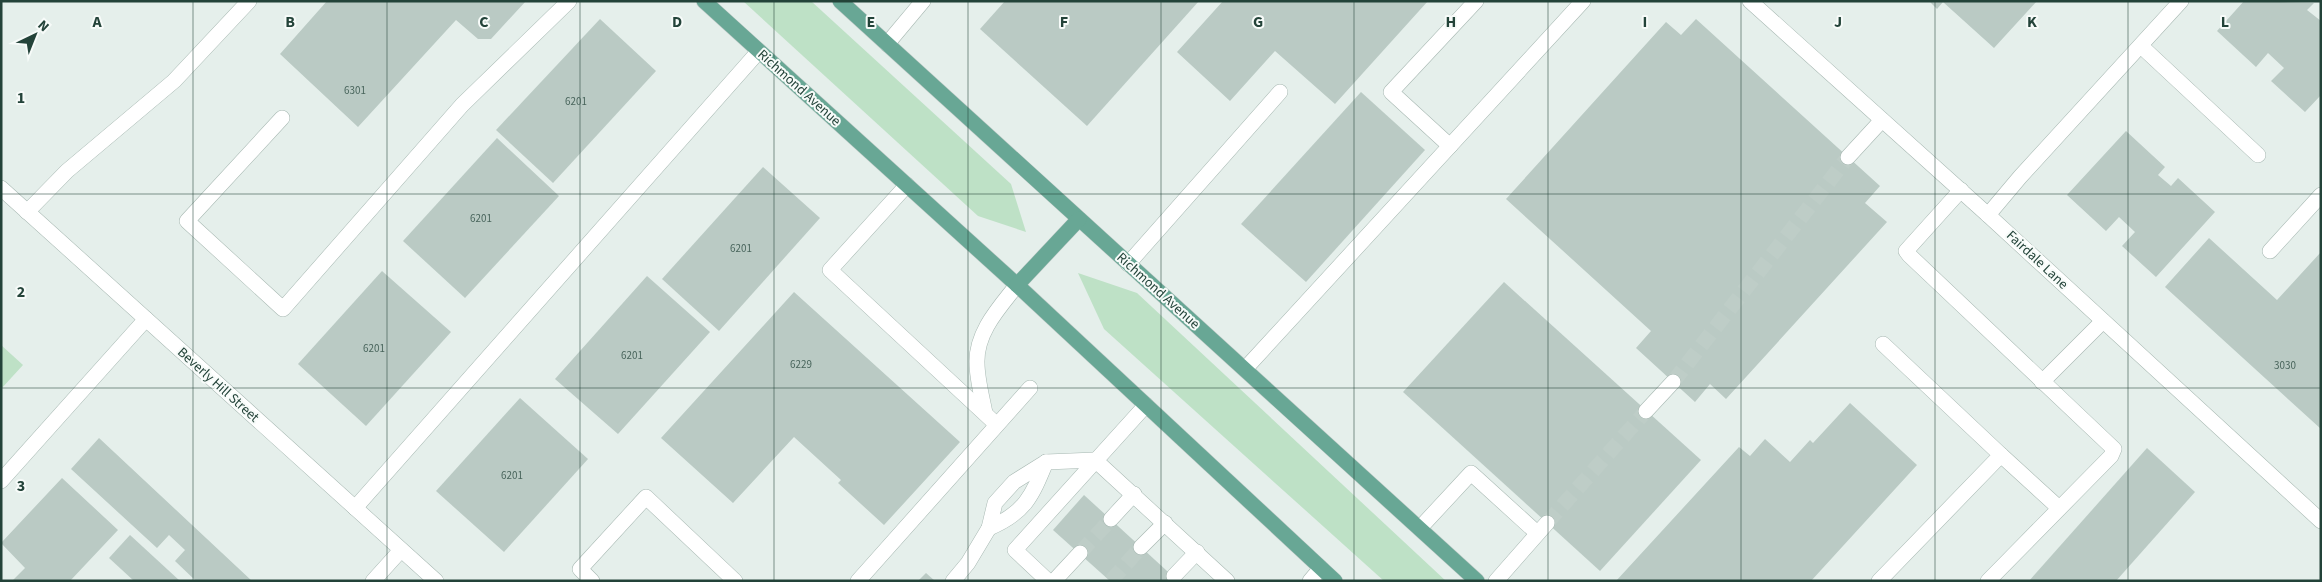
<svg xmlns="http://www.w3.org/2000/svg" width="2322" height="582" viewBox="0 0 2322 582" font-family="'Source Sans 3',sans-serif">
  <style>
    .green { fill: #bee1c6 }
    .building { fill: #bacac4 }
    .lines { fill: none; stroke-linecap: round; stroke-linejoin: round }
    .minor-tunnel { stroke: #becdc7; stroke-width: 15; stroke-dasharray: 15 8; stroke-linecap: butt }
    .minor-casing { stroke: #a7b8b2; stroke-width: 16 }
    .major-casing { stroke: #c1cac8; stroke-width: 16 }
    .minor { stroke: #fff; stroke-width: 15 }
    .major { stroke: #68a795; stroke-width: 15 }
    .grid { fill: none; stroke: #234339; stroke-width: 1; stroke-opacity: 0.55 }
    .labels { text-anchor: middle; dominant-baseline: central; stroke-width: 4; stroke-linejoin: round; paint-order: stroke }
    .number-label { font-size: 11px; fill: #49655c }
    .street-label { font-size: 14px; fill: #234339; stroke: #f7fbf9 }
    .grid-label { font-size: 16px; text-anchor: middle; font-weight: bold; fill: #234339; stroke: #f7fbf9; stroke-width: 4; stroke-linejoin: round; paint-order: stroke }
  </style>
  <rect width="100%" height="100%" fill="#e5efeb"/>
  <!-- green -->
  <g class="green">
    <polygon points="743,1 811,1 1011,184 1026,232 978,216"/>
    <polygon points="1078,273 1137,293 1446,581 1384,581 1104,329"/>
    <polygon points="1,345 23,365 1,389"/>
  </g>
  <!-- building -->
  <g class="building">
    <polygon points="327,1 526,1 491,39 478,39 456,20 358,127 280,54"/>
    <polygon points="1005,1 1199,1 1087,126 980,29"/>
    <polygon points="1223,1 1428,1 1335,104 1275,51 1230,101 1177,52"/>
    <polygon points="1929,1 2037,1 1994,48 1943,2 1937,9"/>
    <polygon points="2244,1 2314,3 2307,10 2321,21 2321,95 2305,112 2271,81 2284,68 2268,53 2256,67 2217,31"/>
    <polygon points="600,19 656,71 553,183 496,130"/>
    <polygon points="1696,19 1880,186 1865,203 1887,222 1726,399 1710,384 1695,402 1636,348 1651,331 1506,199 1666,22 1681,35"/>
    <polygon points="1361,92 1425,150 1306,282 1241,224"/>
    <polygon points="2126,131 2165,167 2158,175 2171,186 2178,178 2215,212 2156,277 2122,246 2135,232 2119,217 2106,231 2067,195"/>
    <polygon points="497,138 559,196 465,298 403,241"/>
    <polygon points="763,167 820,218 719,331 662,279"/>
    <polygon points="2209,238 2277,300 2321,252 2321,429 2165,287"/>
    <polygon points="382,271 451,332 366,426 298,364"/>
    <polygon points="647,276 710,332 618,434 555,379"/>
    <polygon points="1504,282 1701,460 1600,571 1403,392"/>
    <polygon points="794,292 960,442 884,525 838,483 841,480 794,437 733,503 661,438"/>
    <polygon points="520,398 588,459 504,552 436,491"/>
    <polygon points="1850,403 1917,465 1811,581 1616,581 1739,447 1750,456 1765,439 1790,462 1810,440 1813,443"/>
    <polygon points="99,438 252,581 196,581 175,561 185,550 169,535 157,548 71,469"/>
    <polygon points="2147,448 2195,492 2116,581 2029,581"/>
    <polygon points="62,478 118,530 70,581 12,581 25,568 1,543"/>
    <polygon points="1084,495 1178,581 1110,581 1053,530"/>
    <polygon points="130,535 180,581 134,581 109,558"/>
    <polygon points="926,573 935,581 918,581"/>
  </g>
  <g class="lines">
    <!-- minor-tunnel -->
    <g class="minor-tunnel">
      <polyline points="1673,382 1848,157"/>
      <polyline points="1547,523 1646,411"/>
      <polyline points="1080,553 1111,519"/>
      <polyline points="1111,581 1141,547"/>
    </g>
    <defs>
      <g id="minor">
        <polyline points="1750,1 1988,215 2321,521"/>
        <polyline points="887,44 923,1"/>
        <polyline points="2141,46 2258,155"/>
        <polyline points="282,118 187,221 283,309 462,105 569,1"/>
        <polyline points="1450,146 1391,92 1476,1"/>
        <polyline points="1848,157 1882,120"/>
        <polyline points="907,185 830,270 996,424"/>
        <polyline points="1,188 436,581"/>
        <polyline points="1961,190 1906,251 1909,255 2114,449 2111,456 1988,581"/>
        <polyline points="27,212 67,171 174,81 249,1"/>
        <polyline points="1988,215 2020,177 2181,1"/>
        <polyline points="2270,251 2321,195"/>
        <polyline points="1128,264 1280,92"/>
        <polyline points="1245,369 1583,1"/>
        <polyline points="2042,382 2103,321"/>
        <polyline points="1646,411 1673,382"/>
        <path d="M985,413c-3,-16 -8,-34 -8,-50 -1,-31 22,-55 40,-78"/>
        <polyline points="2001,455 2059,508"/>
        <polyline points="1,481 146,319"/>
        <polyline points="355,508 759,51"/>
        <polyline points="1111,519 1134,494"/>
        <path d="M989,528c36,-15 43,-32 57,-66"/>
        <polyline points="1420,528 1471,473 1537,533"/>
        <polyline points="1141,547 1165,523"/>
        <polyline points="1174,576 1197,552"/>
        <polyline points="373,581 401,550"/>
        <polyline points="592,581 580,569 646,497 735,581"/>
        <polyline points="858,581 1030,388"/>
        <polyline points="953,581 968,563 989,528 995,503 1014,482 1046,462 1095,460 1227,581"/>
        <polyline points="1048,581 1015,550 1146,405"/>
        <polyline points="1054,581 1080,553"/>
        <polyline points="1310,581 1321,568"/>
        <polyline points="1496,581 1547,523"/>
        <polyline points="1879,581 2001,455 1883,344"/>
      </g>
      <g id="major">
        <polyline points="704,1 1017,285 1335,581"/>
        <polyline points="840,1 1477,581"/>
        <polyline points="1017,285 1079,219"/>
      </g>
    </defs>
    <!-- minor casing -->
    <use href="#minor" class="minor-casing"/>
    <!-- major casing -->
    <use href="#major" class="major-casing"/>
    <!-- minor -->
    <use href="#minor" class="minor"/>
    <!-- major -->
    <use href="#major" class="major"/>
  </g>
  <!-- grid -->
  <path class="grid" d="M193,1v580M387,1v580M580,1v580M774,1v580M968,1v580M1161,1v580M1354,1v580M1548,1v580M1741,1v580M1935,1v580M2128,1v580M1,194h2320M1,388h2320"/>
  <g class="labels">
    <!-- number labels -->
    <g class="number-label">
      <text x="355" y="90">6301</text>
      <text x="576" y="101">6201</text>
      <text x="481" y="218">6201</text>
      <text x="741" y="248">6201</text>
      <text x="374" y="348">6201</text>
      <text x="632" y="355">6201</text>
      <text x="801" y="364">6229</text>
      <text x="2285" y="365">3030</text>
      <text x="512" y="475">6201</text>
    </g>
    <!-- street labels -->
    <g class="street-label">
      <text transform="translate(799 88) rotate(42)">Richmond Avenue</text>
      <text transform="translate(2037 260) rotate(43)">Fairdale Lane</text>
      <text transform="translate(1158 291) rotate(42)">Richmond Avenue</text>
      <text transform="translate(218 385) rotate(42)">Beverly Hill Street</text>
    </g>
  </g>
  <g class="grid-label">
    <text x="97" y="27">A</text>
    <text x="290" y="27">B</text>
    <text x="484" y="27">C</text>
    <text x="677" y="27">D</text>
    <text x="871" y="27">E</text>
    <text x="1064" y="27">F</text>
    <text x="1258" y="27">G</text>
    <text x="1451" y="27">H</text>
    <text x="1645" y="27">I</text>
    <text x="1838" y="27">J</text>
    <text x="2032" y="27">K</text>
    <text x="2225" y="27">L</text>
    <text x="21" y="103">1</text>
    <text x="21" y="297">2</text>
    <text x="21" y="491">3</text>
  </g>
  <!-- border -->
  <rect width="2322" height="582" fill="none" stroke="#234339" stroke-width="5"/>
  <!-- north arrow -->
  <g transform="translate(35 35) rotate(43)" stroke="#f7fbf9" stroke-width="4" paint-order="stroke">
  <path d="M0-4L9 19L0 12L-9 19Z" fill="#234339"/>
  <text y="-8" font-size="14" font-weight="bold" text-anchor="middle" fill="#234339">N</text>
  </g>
</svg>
